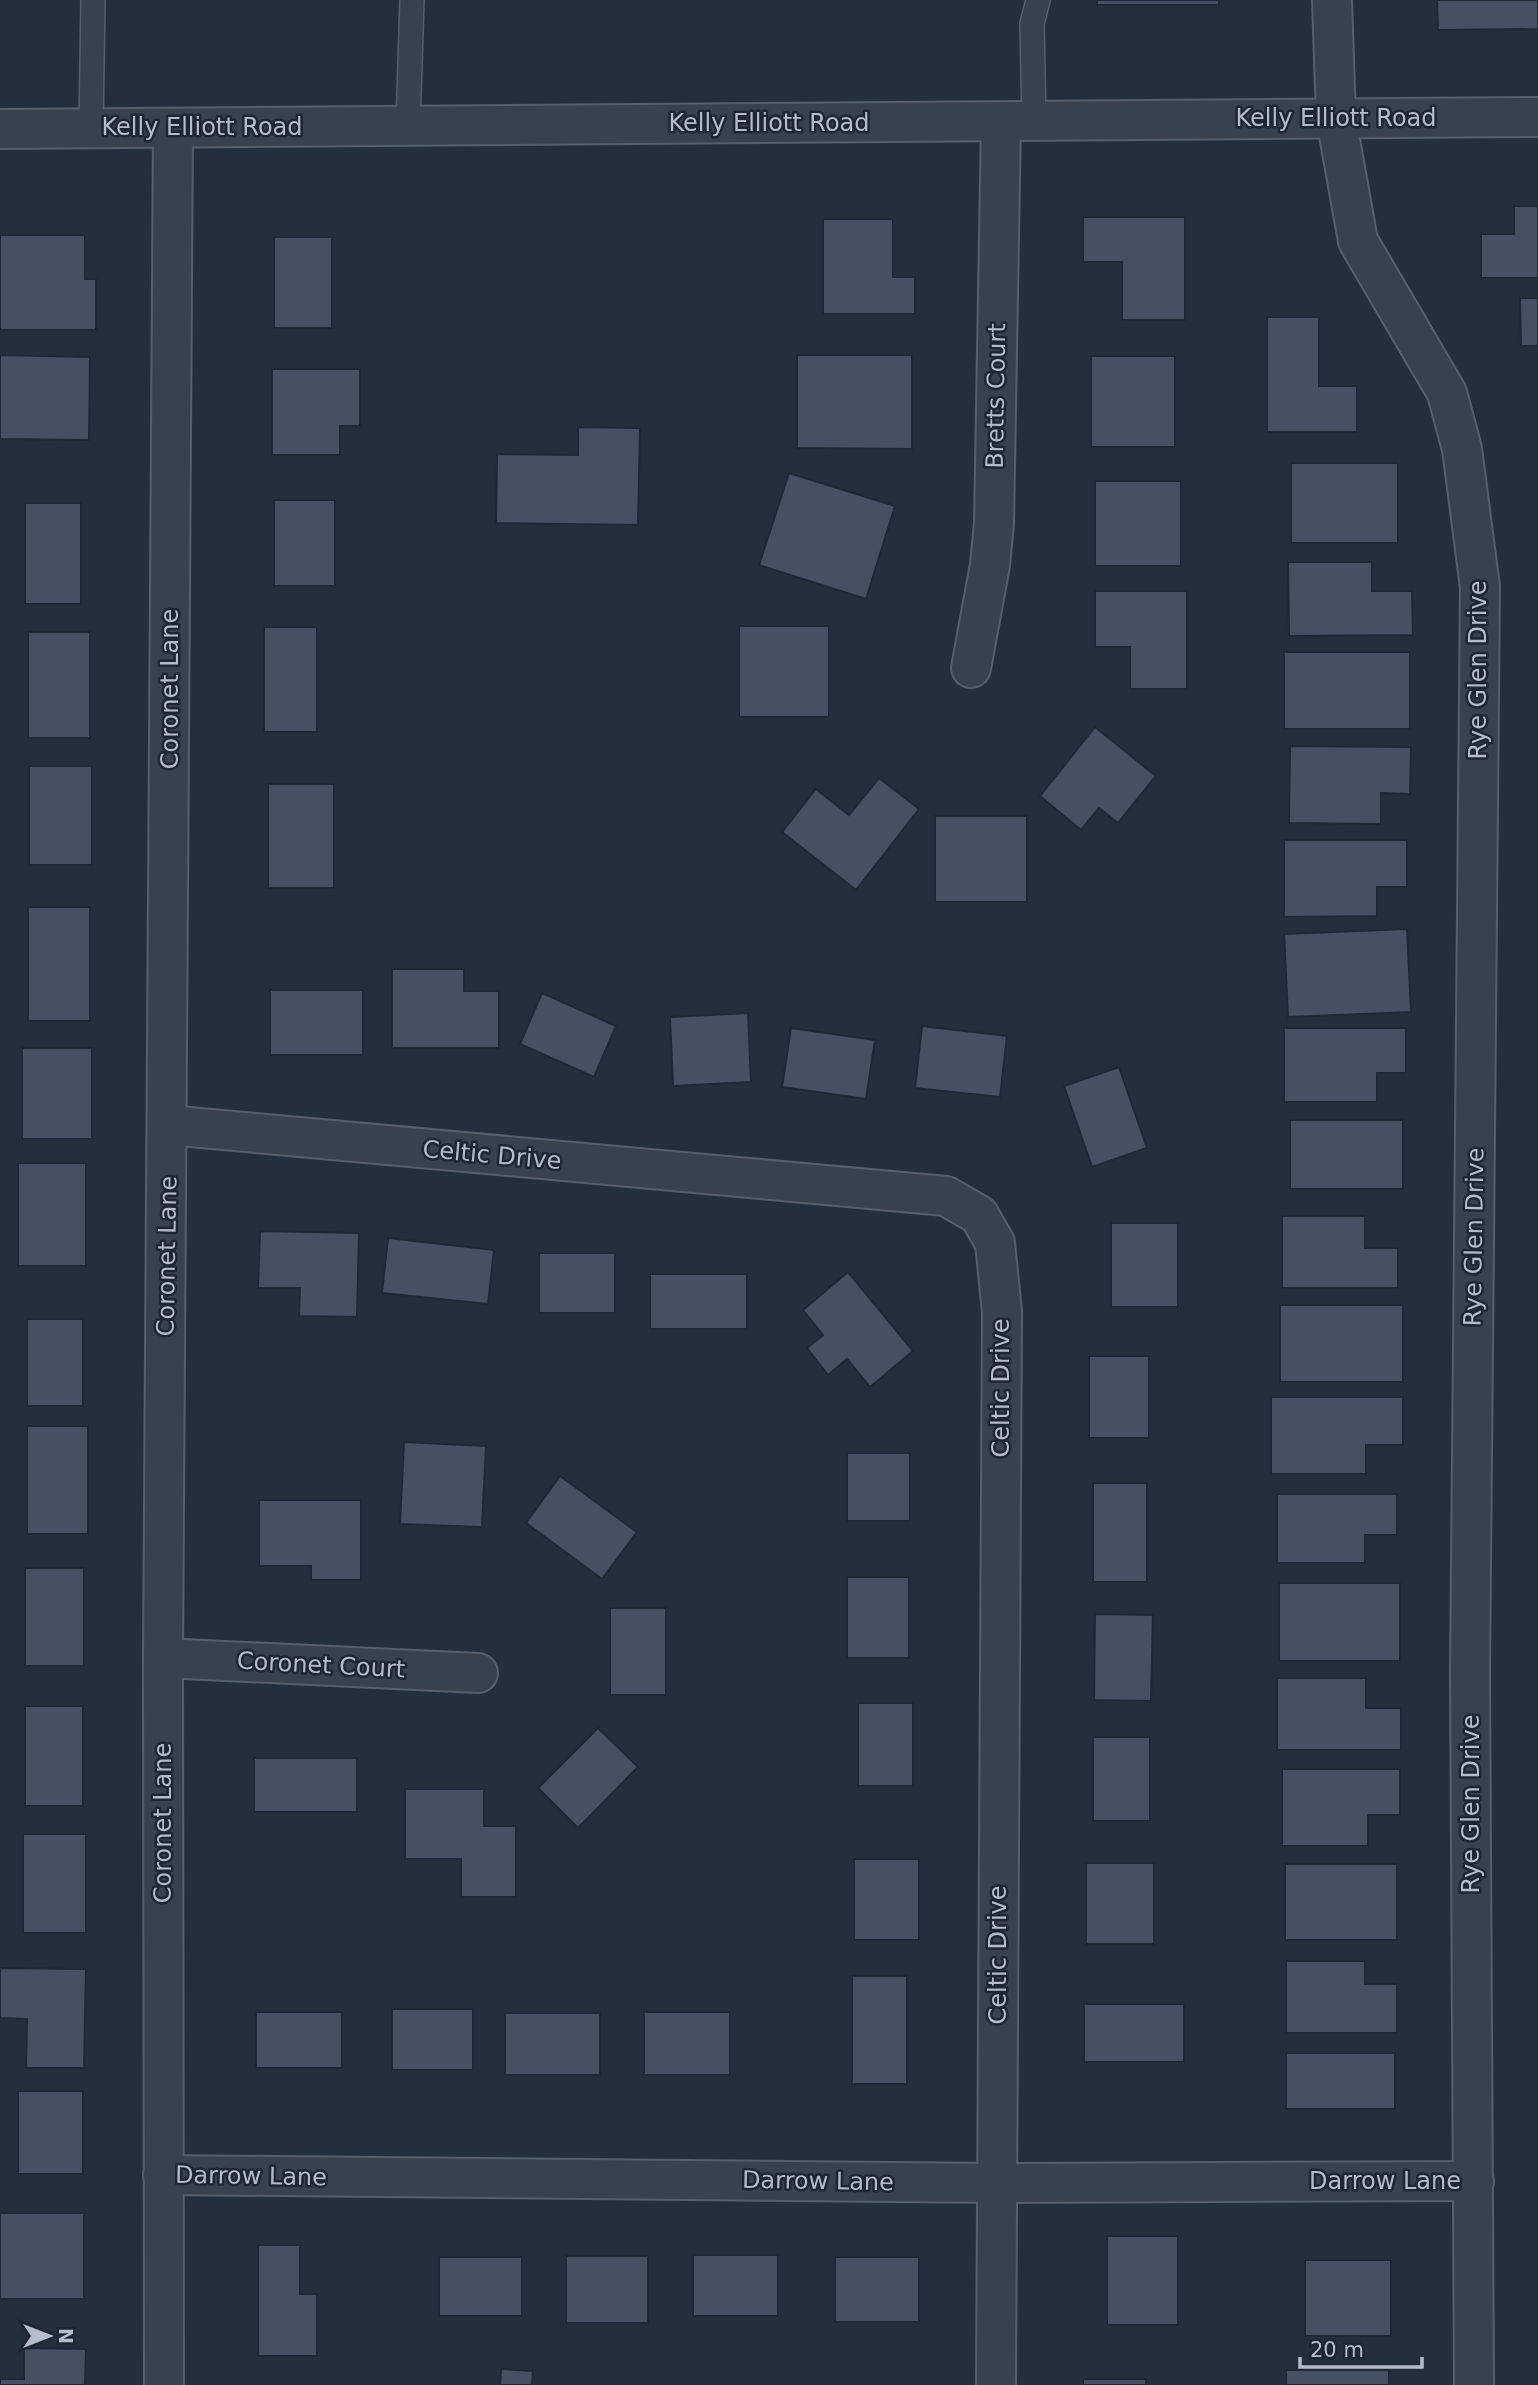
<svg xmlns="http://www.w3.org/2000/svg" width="1538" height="2385" viewBox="0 0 1538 2385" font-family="'DejaVu Sans',sans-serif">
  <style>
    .building { fill: #455162; stroke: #1f2835; stroke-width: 2 }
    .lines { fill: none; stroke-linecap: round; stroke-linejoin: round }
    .service-casing { stroke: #565f6c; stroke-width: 26 }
    .minor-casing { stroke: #565f6c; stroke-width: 42 }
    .tertiary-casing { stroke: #565f6c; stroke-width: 42 }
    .service { stroke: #38414e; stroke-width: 23 }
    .minor { stroke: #38414e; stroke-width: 38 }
    .tertiary { stroke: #38414e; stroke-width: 38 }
    .labels { text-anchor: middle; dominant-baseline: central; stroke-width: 5; stroke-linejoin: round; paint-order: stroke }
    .street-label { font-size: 24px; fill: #b4bcc9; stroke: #1d2633 }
  </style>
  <rect width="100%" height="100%" fill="#242f3e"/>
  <!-- building -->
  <g class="building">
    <rect x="1097" y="0" width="122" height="5"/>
    <polygon points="1437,0 1538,0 1538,29 1438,30"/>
    <polygon points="1514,206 1538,206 1538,278 1481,278 1481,234 1514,234"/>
    <polygon points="1083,217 1185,217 1185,320 1122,320 1122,262 1083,262"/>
    <polygon points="823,219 893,219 893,277 915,277 915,314 823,314"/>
    <polygon points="0,235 85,235 85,279 96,279 96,330 0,330"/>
    <rect x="274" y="237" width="58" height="91"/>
    <polygon points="1520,298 1538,298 1538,346 1521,346"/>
    <polygon points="1267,317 1319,317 1319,386 1357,386 1357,432 1267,432"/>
    <polygon points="0,355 90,357 89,440 0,439"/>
    <polygon points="797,355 912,355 912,449 797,448"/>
    <rect x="1091" y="356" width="84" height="91"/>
    <polygon points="272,369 360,369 360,426 340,426 340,455 272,455"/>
    <polygon points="578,427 640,428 638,525 496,523 497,454 578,455"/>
    <rect x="1291" y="463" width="107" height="80"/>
    <polygon points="789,473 895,506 866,599 759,565"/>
    <rect x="1095" y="481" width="86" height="85"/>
    <rect x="274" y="500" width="61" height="86"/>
    <rect x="25" y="503" width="56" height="101"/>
    <polygon points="1288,562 1372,562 1372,591 1412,591 1413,635 1289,636"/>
    <polygon points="1095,591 1187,591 1187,689 1130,689 1130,647 1095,647"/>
    <rect x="739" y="626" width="90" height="91"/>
    <rect x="264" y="627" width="53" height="105"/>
    <rect x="28" y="632" width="62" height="106"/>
    <rect x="1284" y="652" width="126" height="77"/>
    <polygon points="1095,727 1156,776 1118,823 1099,808 1081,830 1040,796"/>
    <polygon points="1290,746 1411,747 1410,794 1381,793 1381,824 1289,823"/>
    <rect x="29" y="766" width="63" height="99"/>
    <polygon points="879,778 919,809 856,890 782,832 816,789 849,815"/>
    <rect x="268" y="784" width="66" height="104"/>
    <rect x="935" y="816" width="92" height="86"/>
    <polygon points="1284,840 1407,840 1407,887 1377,887 1377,916 1284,917"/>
    <rect x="28" y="907" width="62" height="114"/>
    <polygon points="1407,929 1411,1012 1288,1017 1284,934"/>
    <polygon points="392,969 464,969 464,991 499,991 499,1048 392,1048"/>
    <rect x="270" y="990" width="93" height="65"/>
    <polygon points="542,993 616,1026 594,1077 520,1044"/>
    <polygon points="748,1013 751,1082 673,1086 670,1017"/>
    <polygon points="922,1026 1007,1036 1000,1097 915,1088"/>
    <polygon points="791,1028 875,1040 866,1099 782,1087"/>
    <polygon points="1284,1028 1406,1028 1406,1073 1377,1073 1377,1102 1284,1102"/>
    <rect x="22" y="1048" width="70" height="91"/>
    <polygon points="1119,1067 1147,1148 1092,1167 1064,1086"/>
    <rect x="1290" y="1120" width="113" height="69"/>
    <rect x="18" y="1163" width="68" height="103"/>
    <polygon points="1282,1216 1365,1216 1365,1248 1398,1248 1398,1288 1282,1288"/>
    <rect x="1111" y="1223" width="67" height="84"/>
    <polygon points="260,1231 359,1233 357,1317 299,1316 300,1288 258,1288"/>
    <polygon points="388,1238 494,1250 488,1304 382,1293"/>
    <rect x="539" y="1253" width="76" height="60"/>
    <polygon points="848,1272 913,1351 870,1387 847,1359 828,1375 807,1348 823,1335 803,1310"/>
    <rect x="650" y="1274" width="97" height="55"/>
    <rect x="1280" y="1305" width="123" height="77"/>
    <rect x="27" y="1319" width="56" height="87"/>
    <rect x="1089" y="1356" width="60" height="82"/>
    <polygon points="1271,1397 1403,1397 1403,1445 1366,1445 1366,1474 1271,1474"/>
    <rect x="27" y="1426" width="61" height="108"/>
    <polygon points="404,1442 486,1446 482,1527 400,1524"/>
    <rect x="847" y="1453" width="63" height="68"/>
    <polygon points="560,1476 637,1532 602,1579 526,1523"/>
    <rect x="1093" y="1483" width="54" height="99"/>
    <polygon points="1277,1494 1397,1494 1397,1535 1365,1535 1365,1563 1277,1563"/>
    <polygon points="259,1500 361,1500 361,1580 311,1580 311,1566 259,1566"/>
    <rect x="25" y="1568" width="59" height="98"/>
    <rect x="847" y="1577" width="62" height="81"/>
    <rect x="1279" y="1583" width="121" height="78"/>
    <rect x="610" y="1608" width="56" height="87"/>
    <polygon points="1095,1614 1153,1615 1151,1701 1094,1700"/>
    <polygon points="1277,1678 1366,1678 1366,1708 1401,1708 1401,1750 1277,1750"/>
    <rect x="858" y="1703" width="55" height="83"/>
    <rect x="25" y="1706" width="58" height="100"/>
    <polygon points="598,1728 638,1767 578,1828 538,1788"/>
    <rect x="1093" y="1737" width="57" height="84"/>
    <rect x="254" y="1758" width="103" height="54"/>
    <polygon points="1282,1769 1400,1769 1400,1815 1368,1815 1368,1846 1282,1846"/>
    <polygon points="405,1789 484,1789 484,1826 516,1826 516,1897 461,1897 461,1859 405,1859"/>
    <rect x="23" y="1834" width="63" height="99"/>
    <rect x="854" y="1859" width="65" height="81"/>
    <rect x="1086" y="1863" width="68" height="81"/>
    <rect x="1285" y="1864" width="112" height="76"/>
    <polygon points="1286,1961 1365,1961 1365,1984 1397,1984 1397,2033 1286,2033"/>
    <polygon points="0,1968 86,1969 84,2068 26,2068 27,2019 0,2018"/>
    <rect x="852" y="1976" width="55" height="108"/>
    <rect x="1084" y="2004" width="100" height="58"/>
    <rect x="392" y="2009" width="81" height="61"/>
    <rect x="256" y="2012" width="86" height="56"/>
    <rect x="644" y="2012" width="86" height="63"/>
    <rect x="505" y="2013" width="95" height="62"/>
    <rect x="1286" y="2053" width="109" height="56"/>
    <rect x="18" y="2091" width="65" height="83"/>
    <rect x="0" y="2213" width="84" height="86"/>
    <rect x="1107" y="2236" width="71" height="89"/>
    <polygon points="258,2245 300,2245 300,2294 317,2294 317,2356 258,2356"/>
    <rect x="693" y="2255" width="85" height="61"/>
    <rect x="566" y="2256" width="82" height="67"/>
    <rect x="439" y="2257" width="83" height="59"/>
    <rect x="835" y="2257" width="84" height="65"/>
    <rect x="1305" y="2260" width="86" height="76"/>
    <polygon points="24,2348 86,2349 85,2385 0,2385 0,2379 24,2379"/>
    <polygon points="501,2369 533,2371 532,2385 500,2385"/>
    <rect x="1286" y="2370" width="103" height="15"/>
    <rect x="1083" y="2379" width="63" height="6"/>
  </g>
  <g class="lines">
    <defs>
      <g id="service">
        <polyline points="1034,121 1032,24 1038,0"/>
        <polyline points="408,127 412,0"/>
        <polyline points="91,128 93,0"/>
      </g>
      <g id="minor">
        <polyline points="1332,0 1336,118 1358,241 1447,393 1462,449 1480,587 1470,1672 1474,2385"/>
        <polyline points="971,668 990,565 994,523 1001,122"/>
        <polyline points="168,1125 946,1196 979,1215 995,1243 1002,1312 996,2385"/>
        <polyline points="163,1658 478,1673"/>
        <polyline points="163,2175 997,2183 1474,2181"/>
        <polyline points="164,2385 163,1658 173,128"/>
      </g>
      <polyline id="tertiary" points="0,129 1538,117"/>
    </defs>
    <!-- service casing -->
    <use href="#service" class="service-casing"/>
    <!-- minor casing -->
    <use href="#minor" class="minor-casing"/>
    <!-- tertiary casing -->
    <use href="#tertiary" class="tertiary-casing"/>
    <!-- service -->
    <use href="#service" class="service"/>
    <!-- minor -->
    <use href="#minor" class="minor"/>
    <!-- tertiary -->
    <use href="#tertiary" class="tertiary"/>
  </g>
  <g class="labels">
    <!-- street labels -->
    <g class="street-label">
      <text x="1336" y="118">Kelly Elliott Road</text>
      <text x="769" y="123">Kelly Elliott Road</text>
      <text x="202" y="127">Kelly Elliott Road</text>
      <text transform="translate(996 396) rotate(-89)">Bretts Court</text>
      <text transform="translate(1478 670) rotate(-90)">Rye Glen Drive</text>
      <text transform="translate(170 689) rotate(-90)">Coronet Lane</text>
      <text transform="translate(492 1155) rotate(5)">Celtic Drive</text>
      <text transform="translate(1474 1237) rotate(-89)">Rye Glen Drive</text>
      <text transform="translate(167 1256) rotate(-89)">Coronet Lane</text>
      <text transform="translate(1001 1388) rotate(-90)">Celtic Drive</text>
      <text transform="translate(321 1665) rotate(3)">Coronet Court</text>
      <text transform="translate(1471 1804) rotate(-90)">Rye Glen Drive</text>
      <text transform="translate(163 1823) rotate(-90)">Coronet Lane</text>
      <text transform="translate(998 1955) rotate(-90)">Celtic Drive</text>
      <text transform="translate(251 2176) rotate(1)">Darrow Lane</text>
      <text transform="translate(818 2181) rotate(1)">Darrow Lane</text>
      <text x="1385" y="2181">Darrow Lane</text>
    </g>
  </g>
  <!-- north arrow -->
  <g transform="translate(49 2336) rotate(90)" stroke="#1d2633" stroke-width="5" paint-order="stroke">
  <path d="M0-5L12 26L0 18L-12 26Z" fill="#b4bcc9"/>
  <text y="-10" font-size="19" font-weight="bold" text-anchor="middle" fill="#b4bcc9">N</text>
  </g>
  <!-- scale -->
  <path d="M1300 2357v10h122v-10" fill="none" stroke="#b4bcc9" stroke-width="3.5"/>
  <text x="1310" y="2357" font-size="21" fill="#b4bcc9" stroke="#1d2633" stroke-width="5" paint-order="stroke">20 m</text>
</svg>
